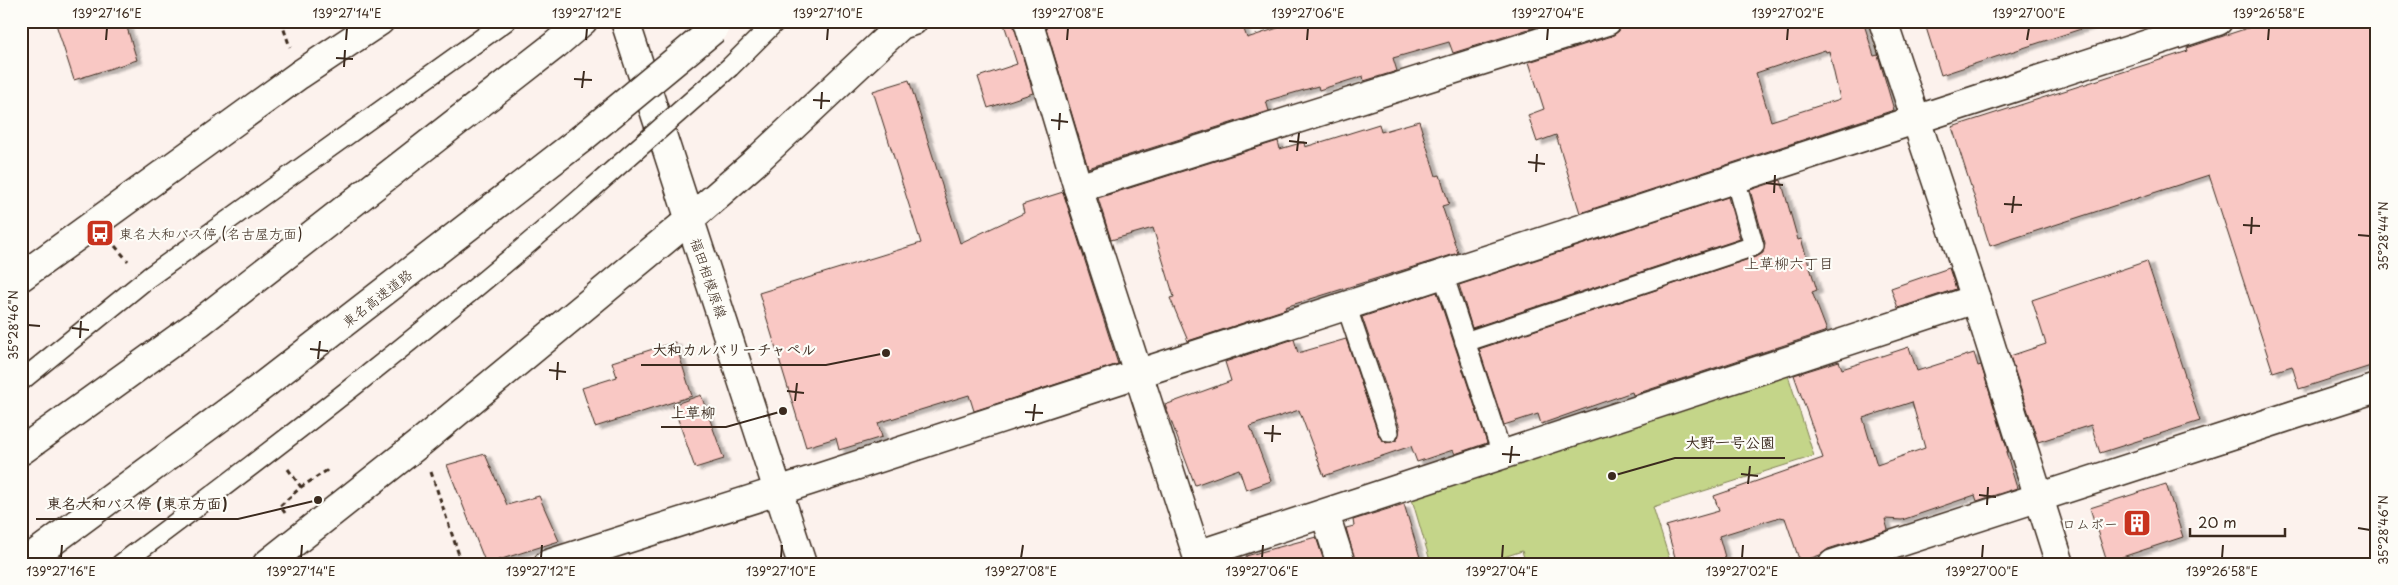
<svg xmlns="http://www.w3.org/2000/svg" width="2398" height="585" viewBox="0 0 2398 585" font-family="'Playpen Sans','Klee One',sans-serif">
  <style>
    .green { fill: #c4d589; stroke: #808054 }
    .building { fill: #f9c8c4; stroke: #3b2a1e; fill-rule: evenodd; filter: url(#shadow) }
    .lines { fill: none; stroke-linecap: round; stroke-linejoin: round }
    .service-casing { stroke: #3b2a1e; stroke-width: 22 }
    .minor-casing { stroke: #3b2a1e; stroke-width: 31 }
    .tertiary-casing { stroke: #3b2a1e; stroke-width: 31 }
    .motorway-casing { stroke: #3b2a1e; stroke-width: 31 }
    .path { stroke: #3b2a1e; stroke-width: 3; stroke-dasharray: 5 4; stroke-linecap: butt }
    .service { stroke: #fdfcf7; stroke-width: 19 }
    .minor { stroke: #fdfcf7; stroke-width: 28 }
    .tertiary { stroke: #fdfcf7; stroke-width: 28 }
    .motorway { stroke: #fdfcf7; stroke-width: 28 }
    .service-bridge-casing { stroke: #3b2a1e; stroke-width: 22; stroke-linecap: butt }
    .motorway-bridge-casing { stroke: #3b2a1e; stroke-width: 31; stroke-linecap: butt }
    .service-bridge { stroke: #fdfcf7; stroke-width: 19 }
    .motorway-bridge { stroke: #fdfcf7; stroke-width: 28 }
    .ticks { fill: none; stroke: #3b2a1e; stroke-width: 2 }
    .labels { text-anchor: middle; dominant-baseline: central; stroke-width: 4.5; stroke-linejoin: round; paint-order: stroke }
    .poi-label { font-size: 14px; fill: #3b2a1e; stroke: #fdfcf7; text-anchor: start }
    .street-label { font-size: 14px; fill: #3b2a1e; stroke: #fdfcf7 }
    .neighbourhood-label { font-size: 15px; fill: #3b2a1e; stroke: #fdfcf7 }
    .leader { fill: none; stroke: #3b2a1e; stroke-width: 2 }
    .callout-dot { fill: #3b2a1e; stroke: #fdfcf7; stroke-width: 2 }
    .callout-label { font-size: 15px; text-anchor: middle; font-weight: bold; fill: #3b2a1e; stroke: #fdfcf7; stroke-width: 4.5; stroke-linejoin: round; paint-order: stroke }
    .neatline { fill: none; stroke: #3b2a1e; stroke-width: 2 }
    .ticks-label { font-size: 12px; text-anchor: middle; fill: #3b2a1e }
  </style>
  <defs>
    <filter id="shadow"><feDropShadow dx="5.5" dy="3" stdDeviation="1" flood-color="#0004"/></filter>
  </defs>
  <rect width="100%" height="100%" fill="#fcf2ed"/>
  <filter id="ink" filterUnits="userSpaceOnUse"><feTurbulence type="fractalNoise" baseFrequency=".02" numOctaves="2"/><feDisplacementMap in="SourceGraphic" scale="10" xChannelSelector="R" yChannelSelector="G"/><feConvolveMatrix kernelMatrix="1 2 1 2 8 2 1 2 1" color-interpolation-filters="sRGB"/></filter>
  <g filter="url(#ink)">
    <!-- green -->
    <polygon class="green" points="1787,372 1814,456 1653,507 1671,564 1526,564 1522,551 1483,564 1431,564 1411,496"/>
    <!-- building -->
    <g class="building">
      <polygon points="55,21 125,21 137,60 74,80"/>
      <polygon points="1003,21 1013,21 1033,93 988,108 978,77 1017,64"/>
      <polygon points="1044,21 1241,21 1247,38 1299,21 1554,21 1453,53 1449,42 1393,58 1397,71 1364,81 1363,76 1319,90 1318,86 1266,101 1269,111 1088,168"/>
      <path d="M1622,21h241l11,35 4,-1 16,55 -314,103 -24,-78 -19,7 -9,-27 16,-6 -15,-47 83,-26 7,-5zM1825,50l1,2 3,-1 11,48 -69,22 -15,-48z"/>
      <polygon points="1924,21 2089,21 2090,26 1941,75"/>
      <polygon points="2269,21 2377,21 2377,364 2299,389 2292,366 2273,372 2209,175 1990,246 1952,127 2188,51 2187,48"/>
      <polygon points="909,80 960,243 1024,213 1022,205 1063,192 1118,364 974,411 969,395 878,423 882,437 839,450 836,438 806,447 759,293 921,243 873,91"/>
      <polygon points="1419,121 1436,176 1440,175 1449,204 1442,206 1458,253 1285,307 1286,309 1188,341 1170,298 1174,297 1153,228 1111,240 1098,198 1278,141 1280,149 1304,142 1305,147 1379,124 1381,132"/>
      <polygon points="1781,180 1798,240 1801,239 1817,290 1812,292 1827,331 1633,395 1632,392 1541,424 1538,414 1504,425 1479,349 1758,256 1763,253 1765,243 1750,190"/>
      <polygon points="1728,197 1740,239 1472,328 1459,285"/>
      <polygon points="2147,261 2200,421 2100,453 2091,425 2038,442 2010,356 2046,344 2032,300"/>
      <polygon points="1949,268 1956,289 1898,308 1891,288"/>
      <polygon points="1437,292 1487,443 1455,454 1453,450 1417,462 1411,446 1324,476 1299,410 1250,426 1271,481 1246,490 1239,469 1195,485 1165,405 1231,381 1225,362 1294,339 1298,353 1346,339 1379,436 1386,443 1397,440 1400,428 1362,317"/>
      <polygon points="675,342 692,396 595,427 582,388 617,377 612,362"/>
      <path d="M1909,347l8,24 57,-18 4,13 3,-1 27,87h-2l11,36 -40,13 -2,-6 -73,25 -17,-1 3,11 -60,19 -8,6 -20,7 -15,-44 -5,-1 -61,19 8,28h-50l-11,-38 53,-15 -5,-15 109,-38 -29,-83 45,-14 3,8zM1912,402l13,46 -48,17 -14,-47z"/>
      <polygon points="701,395 724,459 695,468 673,405"/>
      <polygon points="485,454 507,505 539,496 559,541 486,564 447,465"/>
      <polygon points="2166,484 2183,537 2107,562 2090,508"/>
      <polygon points="1404,504 1422,564 1356,564 1346,528 1354,526 1353,520"/>
      <polygon points="1316,537 1325,564 1247,564 1246,556"/>
    </g>
    <g class="lines">
      <defs>
        <g id="service">
          <polyline points="730,67 776,21"/>
          <polyline points="1443,274 1502,454"/>
          <polyline points="1346,305 1389,432"/>
          <polyline points="1465,342 1754,246 1735,179"/>
          <polyline points="21,381 149,277 506,21"/>
          <path d="M121,564c162,-121 321,-244 473,-377"/>
        </g>
        <g id="minor">
          <polyline points="1028,21 1078,188 1197,555 1976,299"/>
          <polyline points="1883,21 1976,299 2060,564"/>
          <polyline points="1078,188 1607,21"/>
          <polyline points="21,277 299,75 380,21"/>
          <polyline points="1325,514 1341,564"/>
          <polyline points="548,564 809,481 2218,21"/>
          <polyline points="1833,564 2377,388"/>
        </g>
        <g id="tertiary">
          <polyline points="625,21 802,564"/>
          <polyline points="267,564 421,442 689,220 753,164 901,25 913,21"/>
        </g>
        <g id="motorway">
          <polyline points="21,451 199,323 555,45 583,21"/>
          <polyline points="22,564 256,391 581,139"/>
        </g>
      </defs>
      <!-- service casing -->
      <use href="#service" class="service-casing"/>
      <!-- minor casing -->
      <use href="#minor" class="minor-casing"/>
      <!-- tertiary casing -->
      <use href="#tertiary" class="tertiary-casing"/>
      <!-- motorway casing -->
      <use href="#motorway" class="motorway-casing"/>
      <!-- path -->
      <g class="path">
        <polyline points="281,21 290,47"/>
        <polyline points="115,246 128,261"/>
        <polyline points="288,469 301,487"/>
        <polyline points="431,472 462,564"/>
        <polyline points="285,513 280,506 301,487 326,471 329,475"/>
      </g>
      <!-- service -->
      <use href="#service" class="service"/>
      <!-- minor -->
      <use href="#minor" class="minor"/>
      <!-- tertiary -->
      <use href="#tertiary" class="tertiary"/>
      <!-- motorway -->
      <use href="#motorway" class="motorway"/>
      <defs>
        <polyline id="service-bridge" points="594,187 730,67"/>
        <polyline id="motorway-bridge" points="581,139 714,29"/>
      </defs>
      <!-- service-bridge casing -->
      <use href="#service-bridge" class="service-bridge-casing"/>
      <!-- motorway-bridge casing -->
      <use href="#motorway-bridge" class="motorway-bridge-casing"/>
      <!-- service-bridge -->
      <use href="#service-bridge" class="service-bridge"/>
      <!-- motorway-bridge -->
      <use href="#motorway-bridge" class="motorway-bridge"/>
    </g>
  </g>
  <!-- ticks -->
  <path class="ticks" d="M106,40l1,-12M346,40l1,-12M586,40l1,-12M827,40l1,-12M1067,40l1,-12M1307,40l1,-12M1547,40l1,-12M1787,40l1,-12M2027,40l2,-12M2268,40l1,-12M336,58l17,1M344,67l1,-17M574,79l18,1M582,88l2,-17M813,100l17,1M821,109l1,-17M1051,120l17,2M1059,130l1,-17M1289,141l18,2M1297,151l2,-18M1528,162l17,2M1536,172l1,-18M1766,183l17,2M1774,193l1,-18M2004,204l18,1M2012,213l2,-17M2243,225l17,1M2251,234l1,-17M2358,235l12,1M28,325l12,1M72,328l17,2M80,338l1,-17M310,349l18,2M318,359l2,-18M549,370l17,2M557,380l1,-18M787,391l17,2M795,401l2,-18M1025,412l18,1M1033,421l2,-17M1264,433l17,1M1272,442l1,-17M1502,454l18,1M1510,463l2,-17M1741,474l17,2M1748,484l2,-18M1979,495l17,2M1987,505l1,-18M2358,528l12,2M61,558l1,-13M301,558l1,-13M541,558l1,-13M781,558l1,-13M1021,558l2,-13M1262,558l1,-13M1502,558l1,-13M1742,558l1,-13M1982,558l1,-13M2222,558l1,-13"/>
  <!-- icons -->
  <defs>
    <symbol id="bus-square" viewBox="-11 -11 22 22"><rect x="-9" y="-9" width="18" height="18" rx="4" fill="#c8321e" stroke="#fdfcf7"/><path d="M-5-6H5V4H4V6H2V4H-2V6H-4V4H-5ZM-3.5-4V0h7V-4ZM-3.5 1.2v1.5H-2V1.2ZM2 1.2v1.5H3.5V1.2Z" fill="#fff"/></symbol>
    <symbol id="building-square" viewBox="-11 -11 22 22"><rect x="-9" y="-9" width="18" height="18" rx="4" fill="#c8321e" stroke="#fdfcf7"/><path d="M-4-6H4V6H1V3H-1V6H-4ZM-2.5-4.3h1.7v1.8h-1.7ZM.8-4.3h1.7v1.8H.8ZM-2.5-1h1.7V.8h-1.7ZM.8-1h1.7V.8H.8Z" fill="#fff"/></symbol>
  </defs>
  <g fill-rule="evenodd">
    <use href="#bus-square" x="84" y="217" width="32" height="32"/>
    <use href="#building-square" x="2121" y="507" width="32" height="32"/>
  </g>
  <g class="labels">
    <!-- poi labels -->
    <g class="poi-label">
      <text x="119" y="233">東名大和バス停 (名古屋方面)</text>
      <text x="2118" y="523" text-anchor="end">ロムポー</text>
    </g>
    <!-- street labels -->
    <g class="street-label">
      <text transform="translate(709 278) rotate(71)">福田相模原線</text>
      <text transform="translate(377 298) rotate(-38)">東名高速道路</text>
    </g>
    <!-- neighbourhood labels -->
    <g class="neighbourhood-label">
      <text x="1789" y="262">上草柳六丁目</text>
    </g>
  </g>
  <!-- callouts -->
  <path class="leader" d="M886 353L826 365H641M783 411L726 427H661M1612 476L1675 458H1785M318 500L238 519H36"/>
  <g class="callout-dot">
    <circle cx="886" cy="353" r="5"/>
    <circle cx="783" cy="411" r="5"/>
    <circle cx="1612" cy="476" r="5"/>
    <circle cx="318" cy="500" r="5"/>
  </g>
  <g class="callout-label">
    <text x="734" y="355">大和カルバリーチャペル</text>
    <text x="693" y="418">上草柳</text>
    <text x="1730" y="448">大野一号公園</text>
    <text x="137" y="509">東名大和バス停 (東京方面)</text>
  </g>
  <!-- margin -->
  <rect width="2398" height="585" fill="none" stroke="#fdfcf7" stroke-width="55"/>
  <!-- scale -->
  <path d="M2190 528v8h95v-8" fill="none" stroke="#3b2a1e" stroke-width="2.5"/>
  <text x="2198" y="528" font-size="15" fill="#3b2a1e" stroke="#fdfcf7" stroke-width="4" paint-order="stroke">20 m</text>
  <rect x="28" y="28" width="2342" height="530" class="neatline"/>
  <g class="ticks-label">
    <text x="107" y="18">139°27'16"E</text>
    <text x="347" y="18">139°27'14"E</text>
    <text x="587" y="18">139°27'12"E</text>
    <text x="828" y="18">139°27'10"E</text>
    <text x="1068" y="18">139°27'08"E</text>
    <text x="1308" y="18">139°27'06"E</text>
    <text x="1548" y="18">139°27'04"E</text>
    <text x="1788" y="18">139°27'02"E</text>
    <text x="2029" y="18">139°27'00"E</text>
    <text x="2269" y="18">139°26'58"E</text>
    <text transform="translate(2384 236) rotate(-90)" y="4">35°28'44"N</text>
    <text transform="translate(14 325) rotate(-90)" y="4">35°28'46"N</text>
    <text transform="translate(2384 530) rotate(-90)" y="4">35°28'46"N</text>
    <text x="61" y="576">139°27'16"E</text>
    <text x="301" y="576">139°27'14"E</text>
    <text x="541" y="576">139°27'12"E</text>
    <text x="781" y="576">139°27'10"E</text>
    <text x="1021" y="576">139°27'08"E</text>
    <text x="1262" y="576">139°27'06"E</text>
    <text x="1502" y="576">139°27'04"E</text>
    <text x="1742" y="576">139°27'02"E</text>
    <text x="1982" y="576">139°27'00"E</text>
    <text x="2222" y="576">139°26'58"E</text>
  </g>
</svg>
